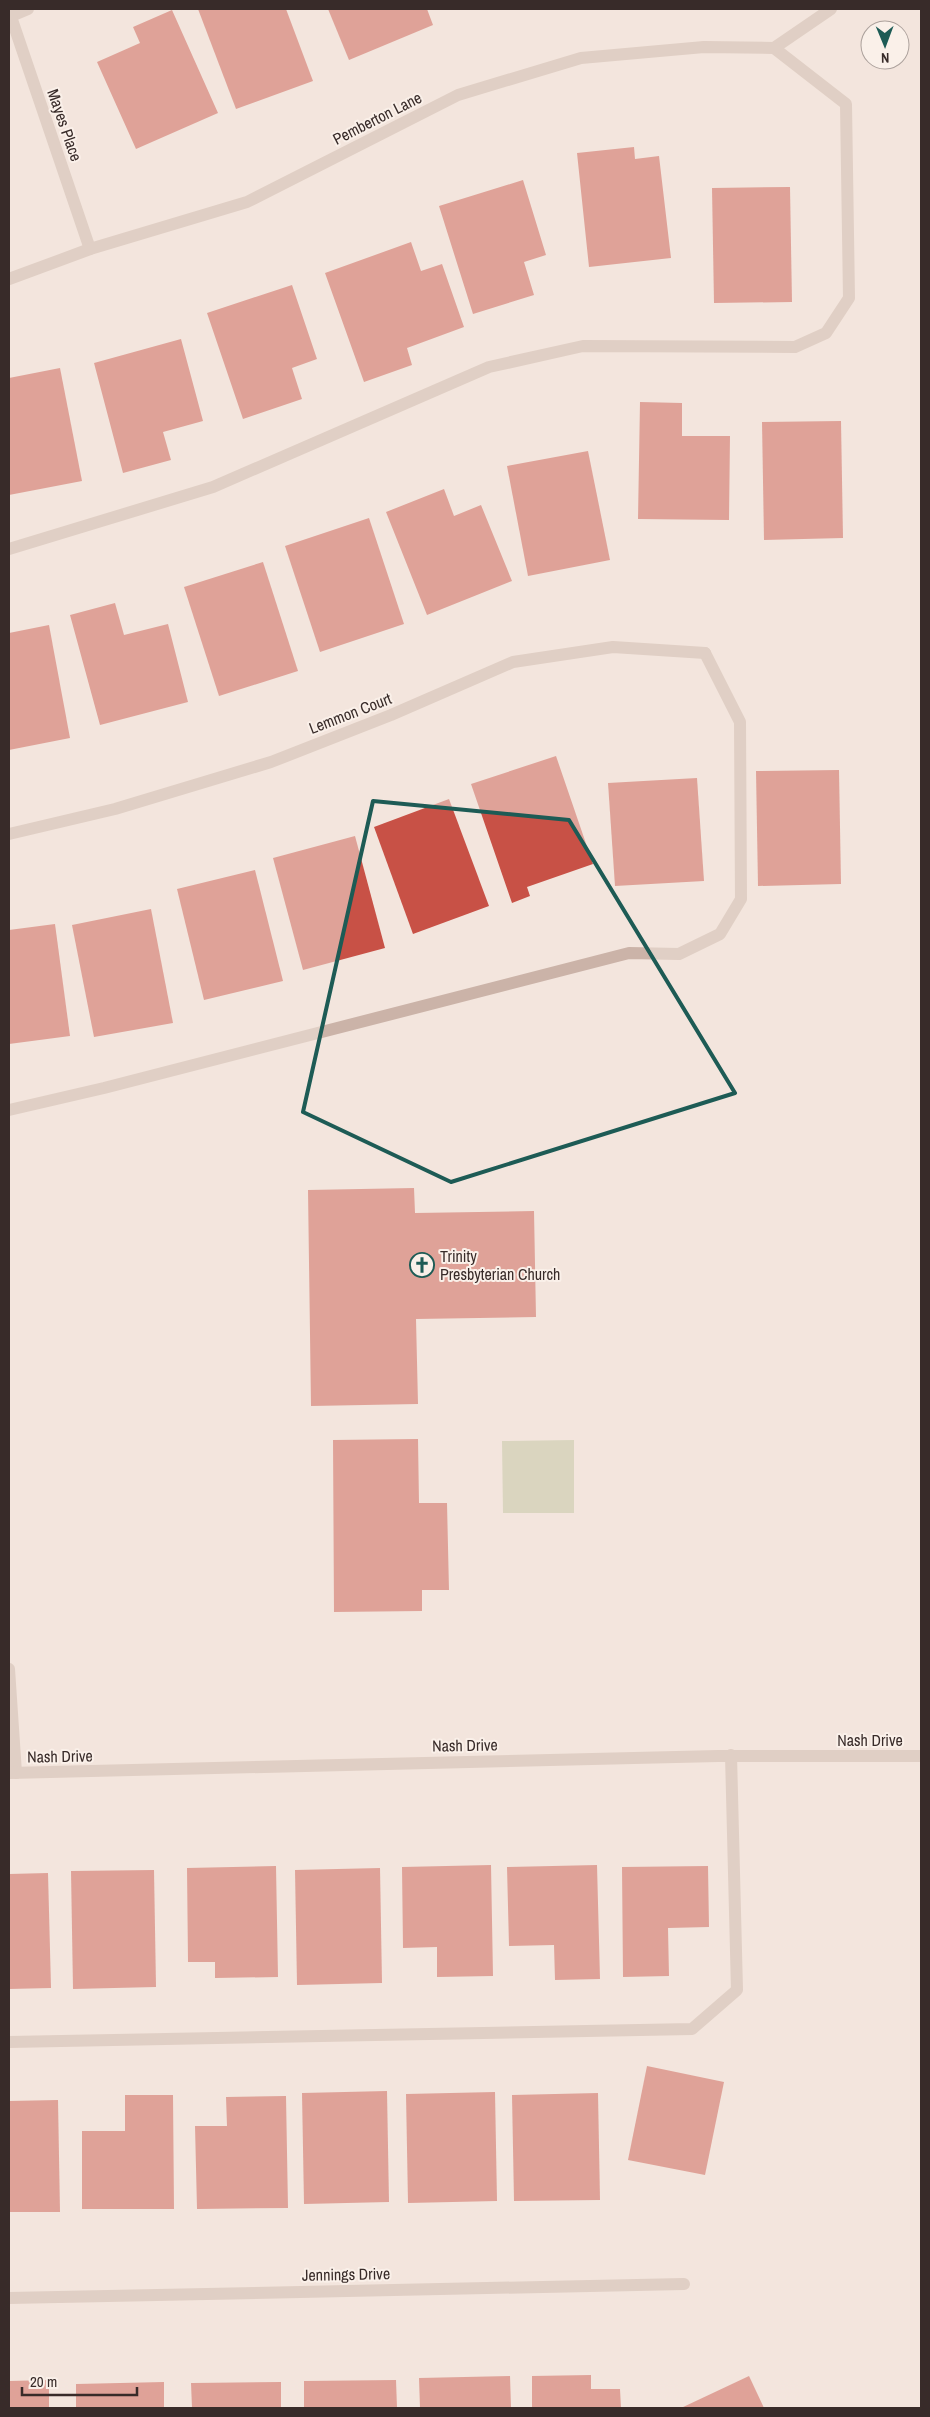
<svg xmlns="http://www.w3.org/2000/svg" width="930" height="2417" viewBox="0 0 930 2417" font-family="'Archivo Narrow',sans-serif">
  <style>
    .green { fill: #bcc29c }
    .building { fill: #c85146 }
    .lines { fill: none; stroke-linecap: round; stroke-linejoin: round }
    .service { stroke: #cbb3a8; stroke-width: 12 }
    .minor { stroke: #cbb3a8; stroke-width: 12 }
    .tertiary { stroke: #cbb3a8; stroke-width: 12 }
    .marked { fill: none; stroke: #1d5b55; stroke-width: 4; stroke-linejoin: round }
    .labels { text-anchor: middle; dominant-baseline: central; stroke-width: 4; stroke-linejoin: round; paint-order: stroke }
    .street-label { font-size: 16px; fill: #382b29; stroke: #faf0e9 }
    .poi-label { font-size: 16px; fill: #382b29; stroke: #faf0e9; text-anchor: start }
  </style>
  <rect width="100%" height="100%" fill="#f3e5dd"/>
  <!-- green -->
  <polygon class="green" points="574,1440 574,1513 503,1513 502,1441"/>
  <!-- building -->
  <g class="building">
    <polygon points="198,9 286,9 313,81 236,109"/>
    <polygon points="328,9 427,9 433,25 349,60"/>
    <polygon points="172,10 218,113 136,149 97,62 140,43 133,27"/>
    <polygon points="634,147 635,159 659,156 671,258 589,267 577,153"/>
    <polygon points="523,180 546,255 524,262 534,295 473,314 439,206"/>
    <polygon points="790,187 792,302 714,303 712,188"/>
    <polygon points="411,242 421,271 442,264 464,327 407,348 412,365 364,382 325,273"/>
    <polygon points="292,285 317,359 292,368 302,399 243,419 207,313"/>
    <polygon points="181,339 203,421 163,432 171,460 123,473 94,363"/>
    <polygon points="60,368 82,481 9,495 9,378"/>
    <polygon points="640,402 682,403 682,436 730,436 729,520 638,519"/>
    <polygon points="841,421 843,538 764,540 762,422"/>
    <polygon points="588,451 610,560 528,576 507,466"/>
    <polygon points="444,489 454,516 481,505 512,581 427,615 386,512"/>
    <polygon points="369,518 404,624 320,652 285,546"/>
    <polygon points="263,562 298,671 219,696 184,587"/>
    <polygon points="115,603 124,635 168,624 188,702 100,725 70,615"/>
    <polygon points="49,625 70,738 9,750 9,633"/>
    <polygon points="556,756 593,864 527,887 530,896 512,903 471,784"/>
    <polygon points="839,770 841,884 758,886 756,771"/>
    <polygon points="697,778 704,881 615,886 608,783"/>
    <polygon points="449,799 489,906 413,934 374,827"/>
    <polygon points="355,836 385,948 303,970 273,858"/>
    <polygon points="255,870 283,981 204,1000 177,889"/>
    <polygon points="151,909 173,1023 94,1037 72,925"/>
    <polygon points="55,924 70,1036 9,1044 9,930"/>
    <polygon points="414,1188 415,1213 534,1211 536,1317 416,1319 418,1404 311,1406 308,1190"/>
    <polygon points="418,1439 419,1503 447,1503 449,1590 422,1590 422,1611 334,1612 333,1440"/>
    <polygon points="491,1865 493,1976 437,1977 437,1947 403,1948 402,1867"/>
    <polygon points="597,1865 600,1979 555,1980 554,1945 509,1946 507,1867"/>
    <polygon points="276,1866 278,1977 215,1978 215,1962 188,1962 187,1868"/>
    <polygon points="708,1866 709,1927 668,1928 669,1976 623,1977 622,1867"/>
    <polygon points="380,1868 382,1983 297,1985 295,1870"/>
    <polygon points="154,1870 156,1987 73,1989 71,1871"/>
    <polygon points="48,1873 51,1988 9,1989 9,1874"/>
    <polygon points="647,2066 724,2082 705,2175 628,2160"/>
    <polygon points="387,2091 389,2202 304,2204 302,2093"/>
    <polygon points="495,2092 497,2201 408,2203 406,2094"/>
    <polygon points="598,2093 600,2200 514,2201 512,2095"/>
    <polygon points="125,2095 173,2095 174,2209 82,2209 82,2131 125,2131"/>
    <polygon points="286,2096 288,2208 197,2209 195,2126 227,2126 226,2097"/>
    <polygon points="58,2100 60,2212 9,2212 9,2101"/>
    <polygon points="591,2375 591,2389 620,2389 621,2408 532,2408 532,2376"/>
    <polygon points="510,2376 511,2408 420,2408 419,2378"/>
    <polygon points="749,2376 764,2408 681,2408"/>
    <polygon points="49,2380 49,2408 9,2408 9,2381"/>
    <polygon points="396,2380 397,2408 304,2408 304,2381"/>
    <polygon points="164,2382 164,2408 76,2408 76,2384"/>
    <polygon points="281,2382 281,2408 192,2408 191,2383"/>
  </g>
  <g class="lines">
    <!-- service -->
    <g class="service">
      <polyline points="9,17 28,9"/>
      <polyline points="9,549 213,487 489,367 583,346 795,347 826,333 849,298 846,104 774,48 831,9"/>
      <polyline points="9,1110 104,1088 629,953 679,954 720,934 741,899 740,722 705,653"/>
      <polyline points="9,2042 692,2029 737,1990 731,1755"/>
    </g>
    <!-- minor -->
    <g class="minor">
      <polyline points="9,11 90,249"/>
      <polyline points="9,279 90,249 247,202 458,95 581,58 704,47 774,48"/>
      <polyline points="9,834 115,809 271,762 391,715 513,662 613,647 705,653"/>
      <polyline points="9,1669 16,1773"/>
      <polyline points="9,2298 684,2284"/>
    </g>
    <!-- tertiary -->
    <polyline class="tertiary" points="9,1773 718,1756 921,1756"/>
  </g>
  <!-- marked area -->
  <path d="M0 0H930V2417H0ZM373,801l196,19 166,273 -284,89 -148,-70z" fill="#f3e5dd" fill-opacity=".55" fill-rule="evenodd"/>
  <path class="marked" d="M373,801l196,19 166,273 -284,89 -148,-70z"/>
  <!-- icons -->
  <defs>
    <symbol id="church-ring" viewBox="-11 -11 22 22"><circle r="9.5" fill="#faf0e9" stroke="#1d5b55" stroke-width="1.5"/><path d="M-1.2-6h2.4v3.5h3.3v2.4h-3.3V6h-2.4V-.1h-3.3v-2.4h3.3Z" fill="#1d5b55"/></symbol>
  </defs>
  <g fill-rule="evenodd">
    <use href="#church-ring" x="408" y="1251" width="28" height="28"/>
  </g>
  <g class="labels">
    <!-- street labels -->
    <g class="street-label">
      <text transform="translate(377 118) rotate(-27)">Pemberton Lane</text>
      <text transform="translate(65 125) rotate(71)">Mayes Place</text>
      <text transform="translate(350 713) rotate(-21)">Lemmon Court</text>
      <text x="870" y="1740">Nash Drive</text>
      <text transform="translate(465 1745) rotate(-1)">Nash Drive</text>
      <text transform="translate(60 1756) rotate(-1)">Nash Drive</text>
      <text transform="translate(346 2274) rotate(-1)">Jennings Drive</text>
    </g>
    <!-- poi labels -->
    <g class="poi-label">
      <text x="440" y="1256">Trinity<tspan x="440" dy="18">Presbyterian Church</tspan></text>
    </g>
  </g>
  <!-- border -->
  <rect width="930" height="2417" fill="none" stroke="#382b29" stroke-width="20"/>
  <!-- north arrow -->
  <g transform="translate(885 45) rotate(179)"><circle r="24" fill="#faf0e9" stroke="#aca19c"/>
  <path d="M0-4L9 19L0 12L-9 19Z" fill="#1d5b55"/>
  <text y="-8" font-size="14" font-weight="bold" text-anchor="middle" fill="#382b29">N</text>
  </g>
  <!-- scale -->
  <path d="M22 2387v8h115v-8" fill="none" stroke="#382b29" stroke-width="2.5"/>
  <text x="30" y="2387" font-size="15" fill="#382b29" stroke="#faf0e9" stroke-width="4" paint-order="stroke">20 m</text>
</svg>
